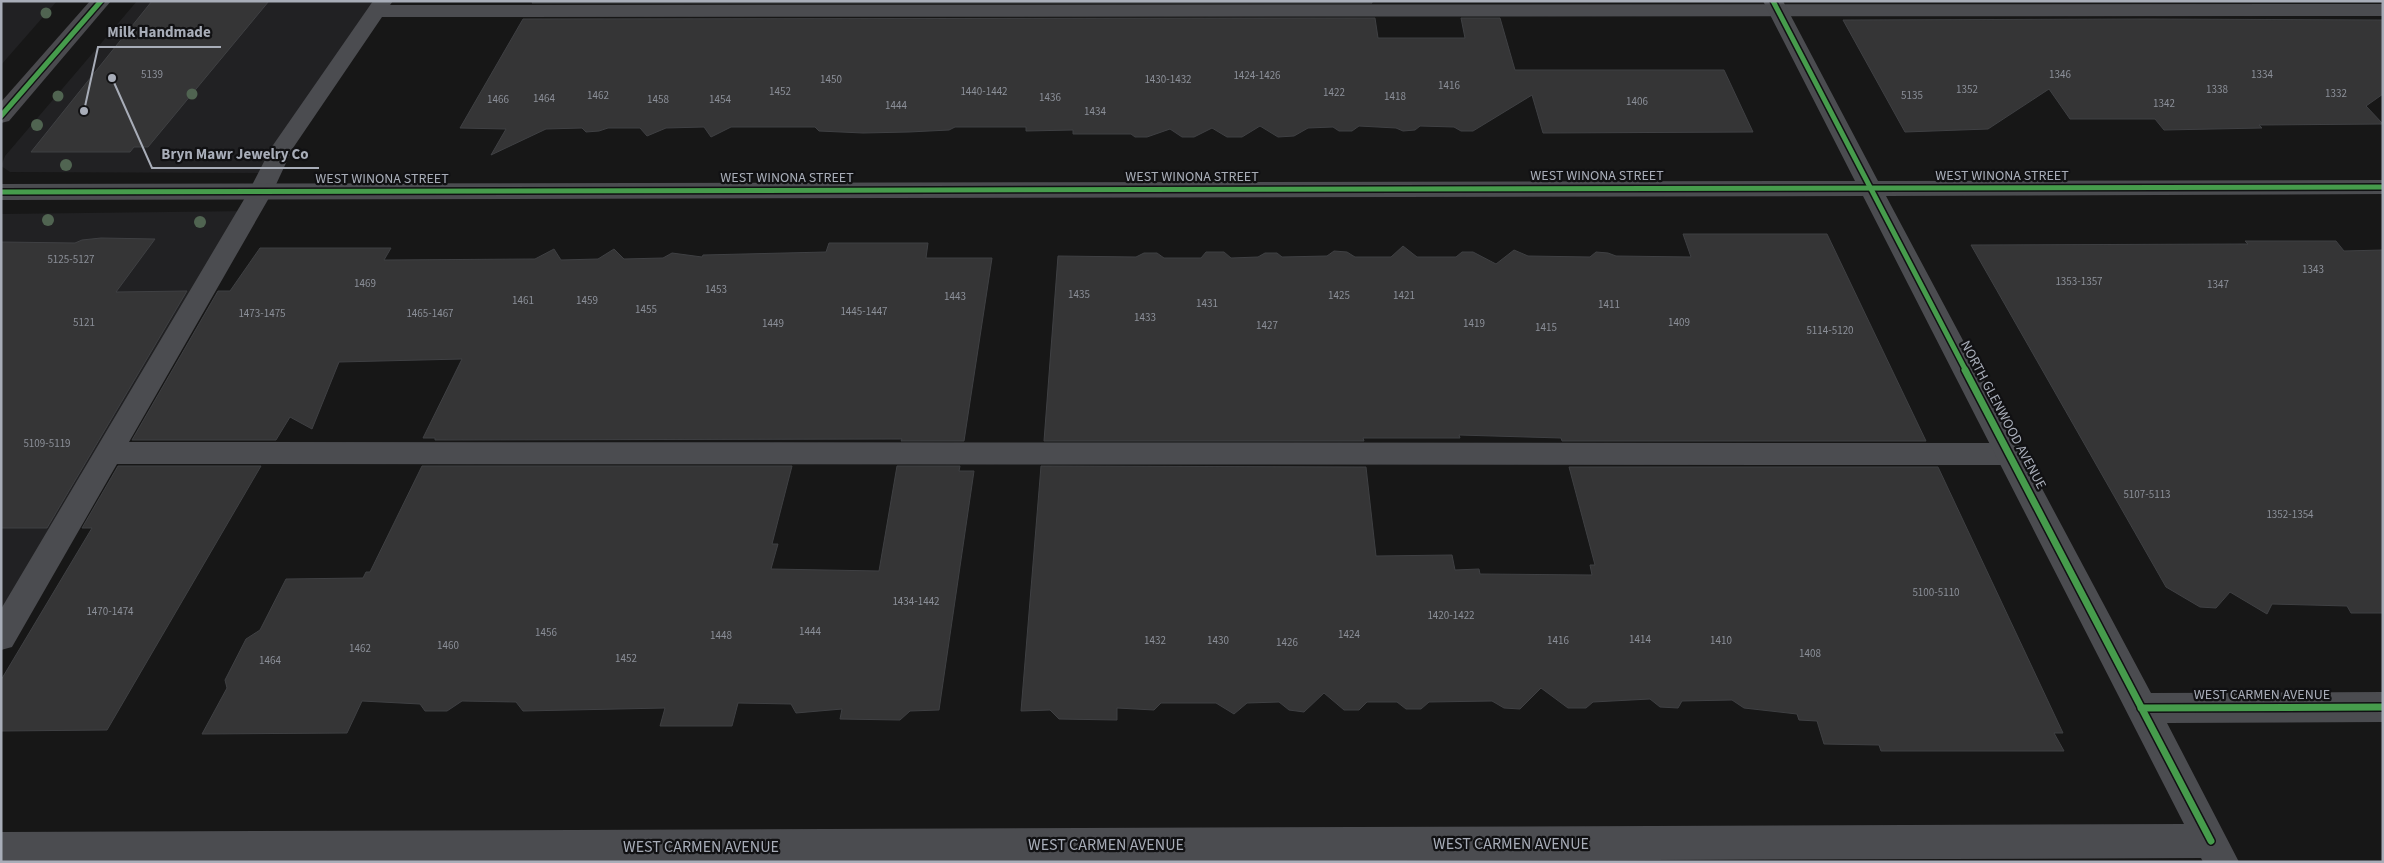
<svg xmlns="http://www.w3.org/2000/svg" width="2384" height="863" viewBox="0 0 2384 863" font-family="'Source Sans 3',sans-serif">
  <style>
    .built { fill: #212123 }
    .building { fill: #353536; stroke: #3f4043 }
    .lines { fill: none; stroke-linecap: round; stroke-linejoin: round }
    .service { fill: #4b4c50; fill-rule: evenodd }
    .minor { fill: #4b4c50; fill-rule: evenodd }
    .secondary { fill: #4a4a4e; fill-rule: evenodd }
    .cycleway-far1-casing { stroke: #111113; stroke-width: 8 }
    .cycleway-casing { stroke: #111113; stroke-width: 10 }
    .cycleway-far1 { stroke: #469c4c; stroke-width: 5 }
    .cycleway { stroke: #469c4c; stroke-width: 7 }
    .tree { fill: #506451 }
    .labels { text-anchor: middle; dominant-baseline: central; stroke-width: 4.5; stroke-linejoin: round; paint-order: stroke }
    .number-label { font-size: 11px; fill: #8b8f98 }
    .street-label { font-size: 14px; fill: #a8adb8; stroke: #111113 }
    .near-street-label { font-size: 16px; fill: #a8adb8; stroke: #111113 }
    .leader { fill: none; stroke: #a8adb8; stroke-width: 2 }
    .callout-dot { fill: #a8adb8; stroke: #111113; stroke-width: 2 }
    .callout-label { font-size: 15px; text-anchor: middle; font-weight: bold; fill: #a8adb8; stroke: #111113; stroke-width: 4.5; stroke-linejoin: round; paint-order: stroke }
  </style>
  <rect width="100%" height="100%" fill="#171717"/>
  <!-- built -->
  <g class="built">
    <polygon points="1,1 57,1 1,65"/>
    <polygon points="137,1 383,1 270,173 10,172 1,166 5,156"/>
    <polygon points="250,211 1,637 1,214"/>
  </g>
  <!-- building -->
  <g class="building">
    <polygon points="152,1 269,1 148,147 134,147 130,152 31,152"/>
    <polygon points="533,1 1372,1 1372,3 532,3"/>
    <polygon points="1375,18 1378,38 1465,38 1461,18 1500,18 1515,70 1724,70 1753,132 1543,133 1532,95 1473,131 1461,131 1454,127 1420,126 1415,130 1403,131 1396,128 1359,126 1352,131 1339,131 1333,127 1308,128 1294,136 1278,137 1260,126 1242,137 1227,137 1212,128 1194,137 1182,137 1170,129 1147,137 1135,137 1131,134 1073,134 1073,130 1026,131 1026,127 955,127 949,130 909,132 863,133 819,131 815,127 731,127 711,137 704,127 666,128 647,136 640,128 608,128 599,131 586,132 582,128 546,129 491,155 506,129 460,128 523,19"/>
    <polygon points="2147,19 2383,20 2383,94 2366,106 2383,124 2259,125 2262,128 2164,130 2155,119 2070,119 2049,89 1988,129 1905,132 1843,20"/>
    <polygon points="1683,234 1827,234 1926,441 1562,441 1561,438 1459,435 1460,438 1363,438 1364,441 1044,441 1058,256 1136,257 1144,253 1157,253 1164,258 1201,258 1206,252 1224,252 1231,258 1258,257 1265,253 1277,253 1282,257 1327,256 1334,251 1347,252 1355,257 1391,257 1403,246 1417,257 1456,257 1462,252 1473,252 1496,264 1514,250 1528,256 1590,257 1596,252 1608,253 1616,256 1691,257"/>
    <polygon points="101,238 155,239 116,292 187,291 47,528 1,528 1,242 75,243 82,240"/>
    <polygon points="2245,241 2336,241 2344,251 2383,250 2383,613 2351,613 2347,606 2272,604 2267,614 2230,592 2216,608 2200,607 2166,587 1971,245 2248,244"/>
    <polygon points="829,243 928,243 926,258 992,258 964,441 901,441 902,439 435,440 435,438 423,438 462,359 339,362 312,429 290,417 276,440 132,440 218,291 230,291 260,248 391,248 384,260 535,259 554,249 561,260 598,259 614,249 624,259 663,258 672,253 702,257 703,255 826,252"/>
    <polygon points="118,466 261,466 107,730 1,731 1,680 92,528 82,528"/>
    <polygon points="422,466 792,466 772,544 778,544 771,569 879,571 897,466 960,466 959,471 974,471 939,710 910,711 900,720 840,719 842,709 796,713 791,704 738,703 732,726 660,726 665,708 523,711 516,702 462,701 447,711 425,711 420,704 362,701 347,733 202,734 227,688 225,680 246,639 260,630 286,579 363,578 366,572 370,572"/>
    <polygon points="1041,466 1366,467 1376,556 1452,555 1455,570 1479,569 1480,574 1592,575 1590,565 1595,565 1569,467 1938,467 2063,733 2054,733 2064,751 1881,751 1879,745 1824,744 1817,721 1799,720 1797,714 1744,708 1732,700 1682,701 1678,708 1660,707 1650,699 1593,702 1586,708 1568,708 1541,688 1520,709 1504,708 1492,701 1429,702 1421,709 1406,709 1397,702 1367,702 1359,710 1344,710 1324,693 1304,712 1289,710 1279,702 1247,703 1234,714 1216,703 1161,703 1154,710 1117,708 1117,720 1059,719 1050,710 1021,711"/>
  </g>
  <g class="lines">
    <!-- service -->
    <polygon class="service" points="373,1 393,1 390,5 2383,4 2383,16 382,17 293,148 273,191 129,442 2009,443 2019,446 2023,454 2019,462 2009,465 117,464 12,647 1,650 1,609 249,191 271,148"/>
    <!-- minor -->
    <polygon class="minor" points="1763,1 1783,1 1878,181 2383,180 2383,194 1886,196 2151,693 2383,692 2383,722 2167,723 2239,862 2203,862 2201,858 1141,862 1,862 1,832 2184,824 1863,196 1,200 1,184 1855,181"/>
    <!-- secondary -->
    <polygon class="secondary" points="90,1 111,1 9,121 1,123 1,102"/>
    <defs>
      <g id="cycleway-far1">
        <polyline points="1773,1 1966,371"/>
        <polyline points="1,116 101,1"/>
        <polyline points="1,192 2383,187"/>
      </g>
      <g id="cycleway">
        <polyline points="1965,370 2211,841"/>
        <polyline points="2141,708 2383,707"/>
      </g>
    </defs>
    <!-- cycleway-far1 casing -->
    <use href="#cycleway-far1" class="cycleway-far1-casing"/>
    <!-- cycleway casing -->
    <use href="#cycleway" class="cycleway-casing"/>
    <!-- cycleway-far1 -->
    <use href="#cycleway-far1" class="cycleway-far1"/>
    <!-- cycleway -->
    <use href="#cycleway" class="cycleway"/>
  </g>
  <!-- trees -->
  <g class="tree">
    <circle cx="46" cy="13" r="5.5"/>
    <circle cx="192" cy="94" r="5.5"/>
    <circle cx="58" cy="96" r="5.5"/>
    <circle cx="37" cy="125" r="6"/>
    <circle cx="66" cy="165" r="6"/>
    <circle cx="48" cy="220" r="6"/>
    <circle cx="200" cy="222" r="6"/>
  </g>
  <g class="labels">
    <!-- number labels -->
    <g class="number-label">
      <text x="152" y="74">5139</text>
      <text x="2060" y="74">1346</text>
      <text x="2262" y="74">1334</text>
      <text x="1257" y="75">1424-1426</text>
      <text x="831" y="79">1450</text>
      <text x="1168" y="79">1430-1432</text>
      <text x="1449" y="85">1416</text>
      <text x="1967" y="89">1352</text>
      <text x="2217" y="89">1338</text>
      <text x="780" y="91">1452</text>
      <text x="984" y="91">1440-1442</text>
      <text x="1334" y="92">1422</text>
      <text x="2336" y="93">1332</text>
      <text x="598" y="95">1462</text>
      <text x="1912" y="95">5135</text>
      <text x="1395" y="96">1418</text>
      <text x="1050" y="97">1436</text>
      <text x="544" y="98">1464</text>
      <text x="498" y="99">1466</text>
      <text x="658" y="99">1458</text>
      <text x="720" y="99">1454</text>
      <text x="1637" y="101">1406</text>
      <text x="2164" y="103">1342</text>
      <text x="896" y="105">1444</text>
      <text x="1095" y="111">1434</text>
      <text x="71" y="259">5125-5127</text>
      <text x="2313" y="269">1343</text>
      <text x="2079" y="281">1353-1357</text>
      <text x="365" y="283">1469</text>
      <text x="2218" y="284">1347</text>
      <text x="716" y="289">1453</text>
      <text x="1079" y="294">1435</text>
      <text x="1339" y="295">1425</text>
      <text x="1404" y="295">1421</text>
      <text x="955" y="296">1443</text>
      <text x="523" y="300">1461</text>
      <text x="587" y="300">1459</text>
      <text x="1207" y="303">1431</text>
      <text x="1609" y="304">1411</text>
      <text x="646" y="309">1455</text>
      <text x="864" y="311">1445-1447</text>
      <text x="262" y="313">1473-1475</text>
      <text x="430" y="313">1465-1467</text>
      <text x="1145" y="317">1433</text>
      <text x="84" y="322">5121</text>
      <text x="1679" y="322">1409</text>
      <text x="773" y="323">1449</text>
      <text x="1474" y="323">1419</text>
      <text x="1267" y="325">1427</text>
      <text x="1546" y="327">1415</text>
      <text x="1830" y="330">5114-5120</text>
      <text x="47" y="443">5109-5119</text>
      <text x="2147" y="494">5107-5113</text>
      <text x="2290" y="514">1352-1354</text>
      <text x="1936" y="592">5100-5110</text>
      <text x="916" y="601">1434-1442</text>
      <text x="110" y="611">1470-1474</text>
      <text x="1451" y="615">1420-1422</text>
      <text x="810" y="631">1444</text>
      <text x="546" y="632">1456</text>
      <text x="1349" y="634">1424</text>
      <text x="721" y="635">1448</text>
      <text x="1640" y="639">1414</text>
      <text x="1155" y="640">1432</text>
      <text x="1218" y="640">1430</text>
      <text x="1558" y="640">1416</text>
      <text x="1721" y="640">1410</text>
      <text x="1287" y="642">1426</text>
      <text x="448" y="645">1460</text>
      <text x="360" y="648">1462</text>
      <text x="1810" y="653">1408</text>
      <text x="626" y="658">1452</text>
      <text x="270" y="660">1464</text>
    </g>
    <!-- street labels -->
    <g class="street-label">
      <text x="1597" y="176">WEST WINONA STREET</text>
      <text x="2002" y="176">WEST WINONA STREET</text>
      <text x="1192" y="177">WEST WINONA STREET</text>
      <text x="787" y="178">WEST WINONA STREET</text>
      <text x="382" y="179">WEST WINONA STREET</text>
      <text transform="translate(2003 415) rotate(62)">NORTH GLENWOOD AVENUE</text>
      <text x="2262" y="695">WEST CARMEN AVENUE</text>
    </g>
    <!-- near-street labels -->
    <g class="near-street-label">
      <text x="1511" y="844">WEST CARMEN AVENUE</text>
      <text x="1106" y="845">WEST CARMEN AVENUE</text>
      <text x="701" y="847">WEST CARMEN AVENUE</text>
    </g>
  </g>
  <!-- callouts -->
  <path class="leader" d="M84 111L98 47H221M112 78L152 168H319"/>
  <g class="callout-dot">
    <circle cx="84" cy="111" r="5"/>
    <circle cx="112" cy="78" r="5"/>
  </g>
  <g class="callout-label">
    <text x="159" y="37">Milk Handmade</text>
    <text x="235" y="159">Bryn Mawr Jewelry Co</text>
  </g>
  <!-- border -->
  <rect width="2384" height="863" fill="none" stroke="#a8adb8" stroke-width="5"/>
</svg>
